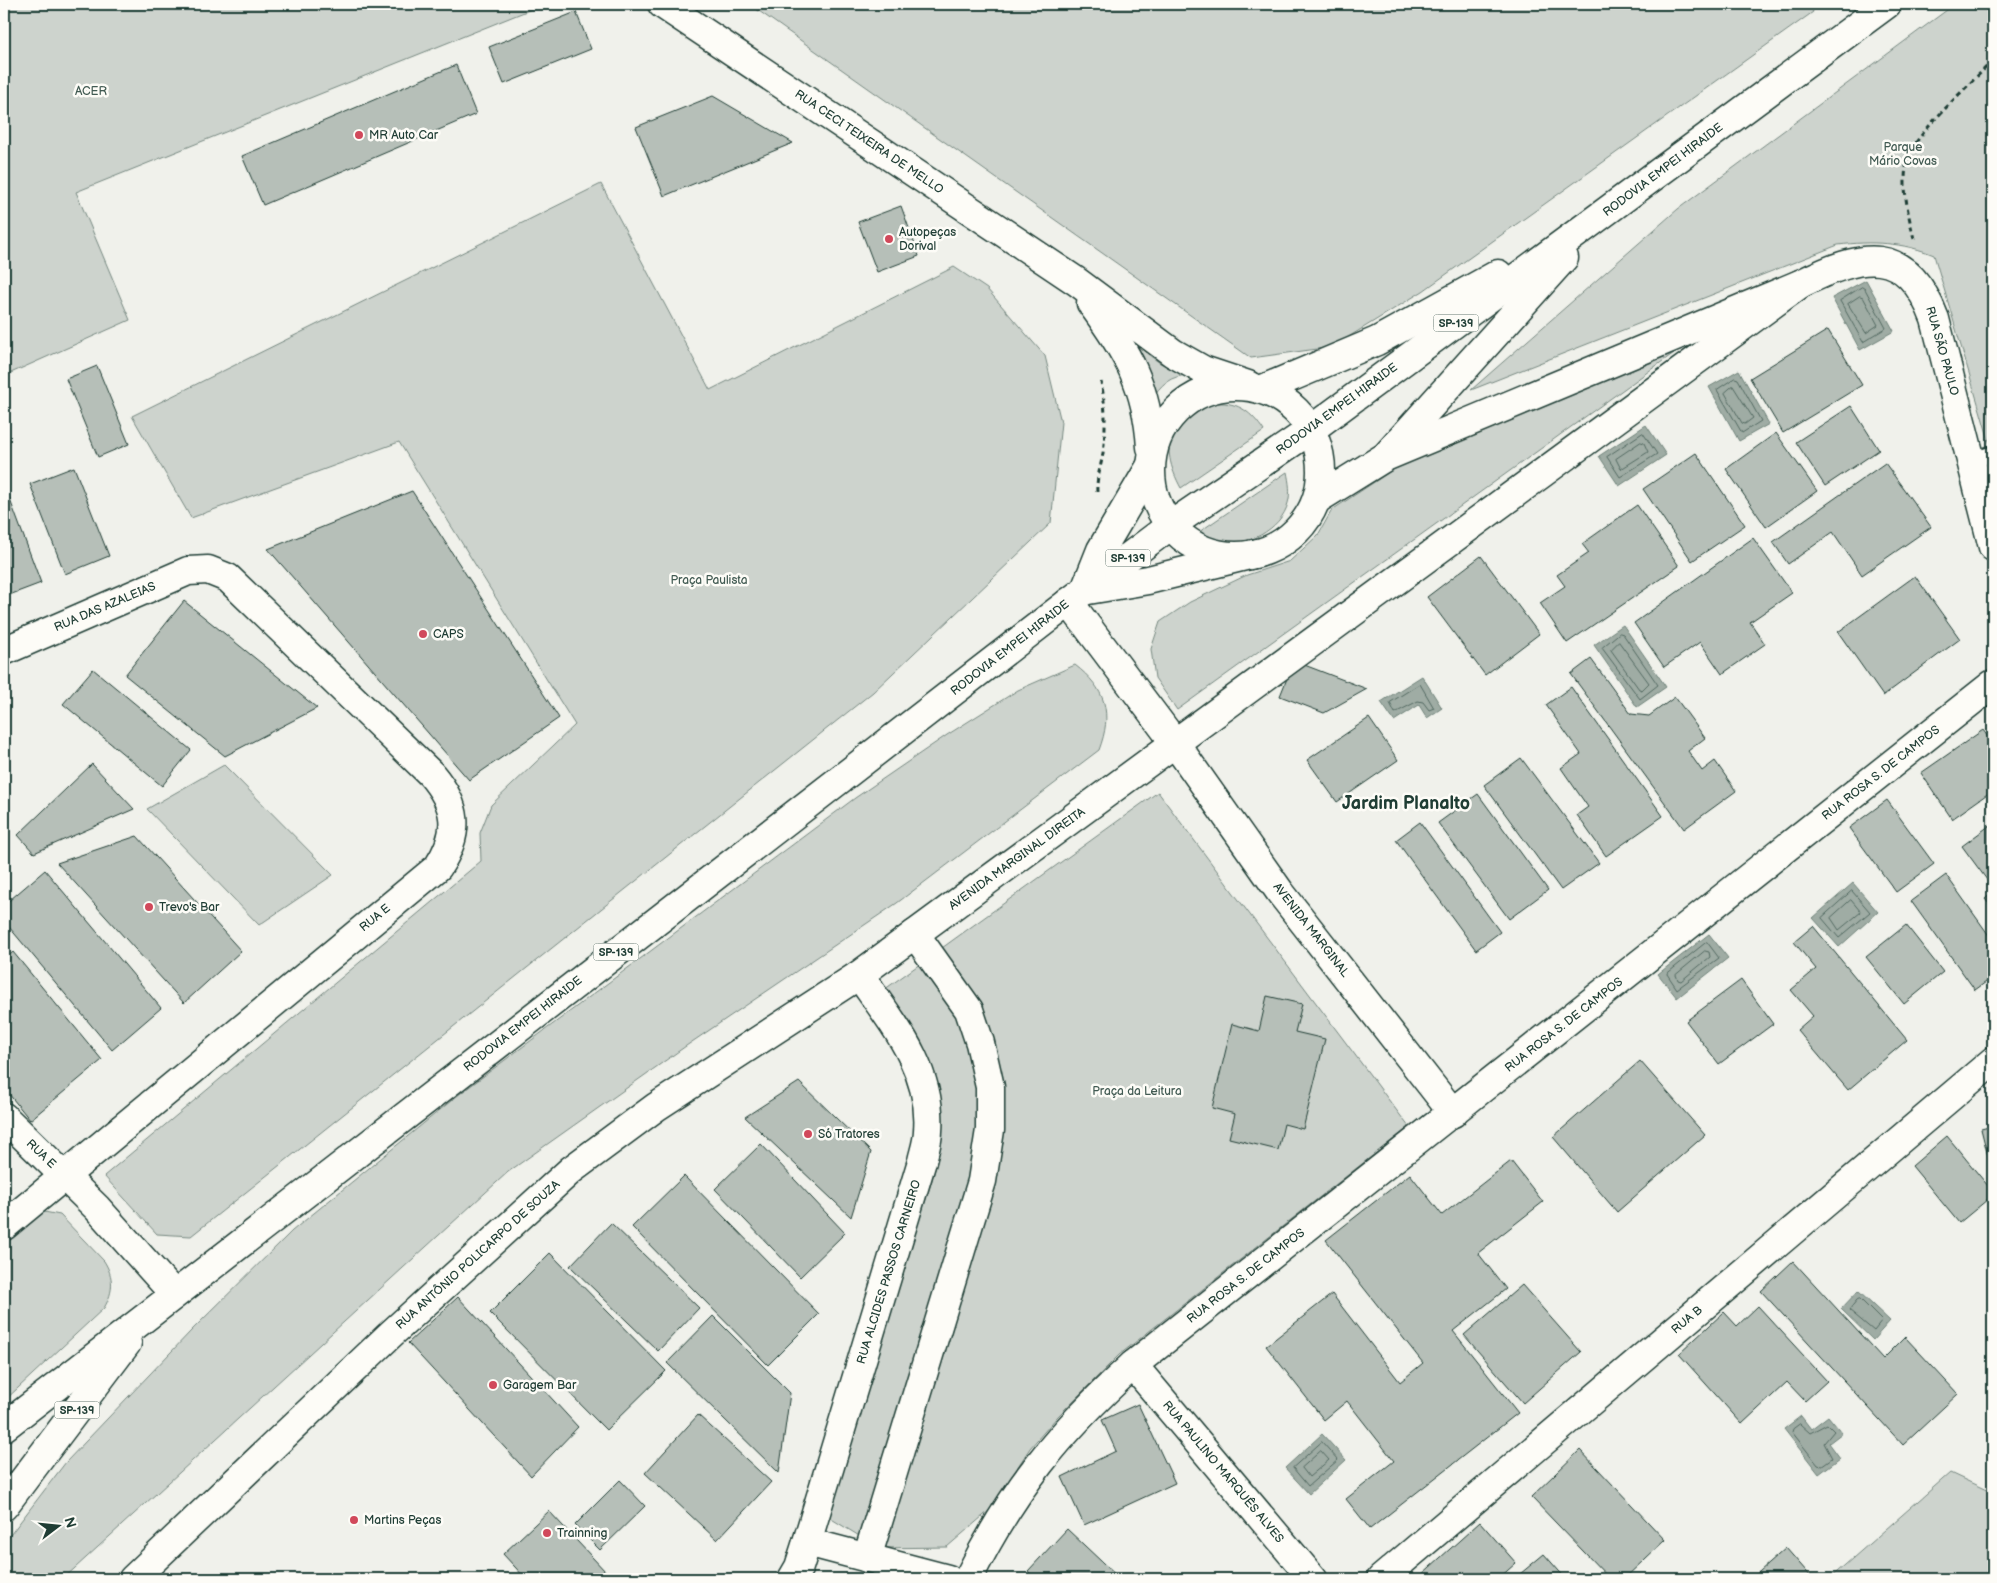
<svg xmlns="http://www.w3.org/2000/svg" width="1997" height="1583" viewBox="0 0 1997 1583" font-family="'Balsamiq Sans',sans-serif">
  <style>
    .green { fill: #cdd3cd; stroke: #768880 }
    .water { fill: #9faca4; stroke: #6c8077 }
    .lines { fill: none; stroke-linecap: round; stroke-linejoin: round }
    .shore { stroke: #526961; stroke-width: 1 }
    .building { fill: #b6bfb8; stroke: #1f3d34 }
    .lane-casing { stroke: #1f3d34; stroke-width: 19 }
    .street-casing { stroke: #1f3d34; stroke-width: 31 }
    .primary-casing { stroke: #1f3d34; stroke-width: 31 }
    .path { stroke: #1f3d34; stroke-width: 3; stroke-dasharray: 5 4; stroke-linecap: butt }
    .lane { stroke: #fdfcf7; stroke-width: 15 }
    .street { stroke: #fdfcf7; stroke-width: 28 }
    .primary { stroke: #fdfcf7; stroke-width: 28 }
    .poi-dot { fill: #d1495b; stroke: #fdfcf7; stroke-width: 2 }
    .labels { text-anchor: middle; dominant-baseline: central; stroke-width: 5; stroke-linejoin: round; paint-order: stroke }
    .shield { fill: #fdfcf7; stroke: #62766e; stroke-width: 1 }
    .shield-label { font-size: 11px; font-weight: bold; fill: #1f3d34 }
    .park-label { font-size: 12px; fill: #425b53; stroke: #fdfcf7 }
    .poi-label { font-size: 12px; fill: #1f3d34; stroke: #fdfcf7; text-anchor: start }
    .street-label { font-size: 12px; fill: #1f3d34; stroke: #fdfcf7 }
    .district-label { font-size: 18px; font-weight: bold; fill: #1f3d34; stroke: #fdfcf7 }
  </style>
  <rect width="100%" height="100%" fill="#f0f1eb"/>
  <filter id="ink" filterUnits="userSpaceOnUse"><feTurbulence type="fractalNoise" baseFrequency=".02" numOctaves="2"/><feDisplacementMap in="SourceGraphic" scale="10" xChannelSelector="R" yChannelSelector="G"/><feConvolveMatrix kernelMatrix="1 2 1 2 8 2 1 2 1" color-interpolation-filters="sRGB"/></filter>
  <g filter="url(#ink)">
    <!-- green -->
    <g class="green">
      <polygon points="4,4 544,4 76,192 130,320 4,376"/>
      <polygon points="749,4 1810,4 1813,12 1423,291 1332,347 1251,358"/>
      <path d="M1955,4h38v450l-59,-199c-32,-13 -62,-14 -96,-10l-367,145 207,-181z"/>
      <polygon points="601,184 710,390 954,267 987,289 1045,356 1061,422 1051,523 873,692 191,1236 157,1234 104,1176 481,861 480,833 491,805 575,725 399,442 191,518 132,416"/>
      <path d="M1122,335l38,28 29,12c-19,1 -28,9 -38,25z"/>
      <polygon points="1674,353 1177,710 1155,678 1151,649 1160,622 1190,602 1247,575 1290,561 1318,535 1332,510 1391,471"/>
      <path d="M1217,403c22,-1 35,10 47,28l-83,57c-23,-42 -14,-75 36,-85z"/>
      <path d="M1287,472c2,10 4,21 1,31 -6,26 -44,46 -69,40 -8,-2 -14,-7 -20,-11z"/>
      <path d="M1075,665c31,24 38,48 24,85l-202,153 -211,143 -178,126 -445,407h-59v-36l62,-81 125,-131 101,-100 165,-135 398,-298 92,-63 71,-45z"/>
      <polygon points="224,765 333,875 259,925 147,809"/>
      <path d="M1158,792l251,335 -290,228 -61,61 -28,32 -40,62 -43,37 -68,1 -54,-33c23,-76 44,-153 69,-229 19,-58 55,-125 47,-186 -5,-41 -37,-75 -60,-108z"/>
      <path d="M34,1210l26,5 44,46c10,16 10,30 0,47l-100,93v-176z"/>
      <polygon points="1950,1473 1993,1493 1993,1579 1829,1579"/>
    </g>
    <!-- water -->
    <g class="water">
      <polygon points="1866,280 1894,331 1860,350 1832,298"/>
      <polygon points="1739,370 1769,424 1739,441 1709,387"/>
      <polygon points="1646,425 1666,455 1619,486 1599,456"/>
      <polygon points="1623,625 1666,687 1637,707 1594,645"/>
      <polygon points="1422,676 1442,708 1427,718 1419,705 1394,721 1381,702"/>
      <polygon points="1853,883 1878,912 1839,947 1813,918"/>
      <polygon points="1709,934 1728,958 1677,998 1658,974"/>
      <polygon points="1858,1291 1890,1321 1873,1340 1841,1309"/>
      <polygon points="1801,1416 1811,1429 1828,1416 1842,1433 1829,1443 1840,1458 1819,1474 1784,1429"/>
      <polygon points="1322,1434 1346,1460 1309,1494 1285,1468"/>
    </g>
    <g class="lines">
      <!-- shore -->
      <g class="shore">
        <polygon points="1862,287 1865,289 1886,328 1863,342 1840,301"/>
        <polygon points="1860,296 1863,297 1878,325 1866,333 1848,304"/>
        <polygon points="1735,378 1738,379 1761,421 1742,433 1717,390"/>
        <polygon points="1733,386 1753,418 1745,424 1742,423 1725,393"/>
        <polygon points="1643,433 1657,454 1620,477 1607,457"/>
        <polygon points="1641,442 1644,443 1648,452 1621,469 1616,459"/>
        <polygon points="1620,633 1623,634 1658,685 1640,699 1602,648"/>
        <polygon points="1619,642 1649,683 1642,690 1639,689 1611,650"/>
        <polygon points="1420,684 1434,708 1429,710 1423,702 1418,701 1395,713 1390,703"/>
        <polygon points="1852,891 1870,912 1839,938 1822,918"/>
        <polygon points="1851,900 1861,912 1839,930 1831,918"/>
        <polygon points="1707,942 1719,958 1677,989 1667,974"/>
        <polygon points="1705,951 1709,952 1710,957 1681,981 1678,980 1676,975"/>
        <polygon points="1860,1299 1882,1321 1874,1331 1849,1310 1857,1300"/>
        <polygon points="1800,1424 1810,1433 1827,1424 1834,1431 1824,1443 1832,1458 1821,1466 1818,1465 1792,1432 1793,1429"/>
        <polygon points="1322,1442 1338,1460 1308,1486 1293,1468"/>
        <polygon points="1321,1451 1329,1460 1309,1477 1302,1468"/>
      </g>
    </g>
    <!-- building -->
    <g class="building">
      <polygon points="576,12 591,49 504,84 489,47"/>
      <polygon points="456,65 476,114 263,205 242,156"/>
      <polygon points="713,96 793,143 664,196 636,127"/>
      <polygon points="901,206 919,256 877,272 858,222"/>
      <polygon points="1828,330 1862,385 1783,433 1750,378"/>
      <polygon points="97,366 129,444 98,457 66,379"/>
      <polygon points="1851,406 1879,450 1825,486 1796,442"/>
      <polygon points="1776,433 1817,491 1766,527 1726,469"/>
      <polygon points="1696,453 1745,525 1692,561 1643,489"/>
      <polygon points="1885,463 1931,527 1862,575 1833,532 1788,564 1773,542"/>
      <polygon points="74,467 109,556 65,574 30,484"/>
      <polygon points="6,489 41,583 4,597 4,490"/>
      <polygon points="412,491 559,718 469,780 268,549"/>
      <polygon points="1637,505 1679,566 1567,643 1540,603 1565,586 1557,575 1589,553 1582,544"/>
      <polygon points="1753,538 1792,593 1750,622 1765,644 1722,674 1700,642 1664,667 1634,623"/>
      <polygon points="1481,556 1539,634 1485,675 1427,597"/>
      <polygon points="1915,576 1960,639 1883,696 1838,632"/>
      <polygon points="184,601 317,708 225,756 125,675"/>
      <polygon points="1591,659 1631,714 1649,716 1675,697 1705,738 1688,751 1702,771 1715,761 1736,791 1684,829 1571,674"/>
      <polygon points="1294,661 1367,689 1324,713 1280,696"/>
      <polygon points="93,669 191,750 162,786 63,704"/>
      <polygon points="1571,687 1663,816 1606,856 1577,815 1588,807 1561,768 1581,754 1546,705"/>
      <polygon points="1369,718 1398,760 1337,802 1307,760"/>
      <polygon points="1983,730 1993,744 1993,790 1952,819 1921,773"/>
      <polygon points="1521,758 1599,863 1561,890 1484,785"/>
      <polygon points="92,764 134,809 34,853 18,835"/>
      <polygon points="1478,794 1548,890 1509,919 1438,823"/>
      <polygon points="1887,800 1934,864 1896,892 1849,828"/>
      <polygon points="1420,822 1500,932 1476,950 1396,840"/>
      <polygon points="1993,823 1993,882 1990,884 1962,846"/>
      <polygon points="137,836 241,951 184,1003 57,863"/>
      <polygon points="45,870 161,1008 112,1050 4,921 4,905"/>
      <polygon points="1946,875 1993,941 1993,977 1975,990 1911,901"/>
      <polygon points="1993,892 1993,909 1985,899"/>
      <polygon points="1906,925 1943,972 1904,1004 1866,957"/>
      <polygon points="1813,926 1907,1040 1848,1090 1797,1030 1813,1016 1791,990 1816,969 1794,942"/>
      <polygon points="13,952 102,1060 30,1120 4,1088 4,960"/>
      <polygon points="1741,980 1773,1024 1719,1064 1686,1021"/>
      <polygon points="1267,996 1302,1004 1295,1032 1325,1039 1303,1129 1284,1124 1278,1150 1229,1138 1235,1114 1212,1108 1232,1024 1259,1031"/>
      <polygon points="1640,1061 1705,1135 1617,1212 1553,1137"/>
      <polygon points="799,1082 871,1152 851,1217 745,1117"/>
      <polygon points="1993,1126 1993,1172 1992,1172 1981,1129"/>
      <polygon points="1947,1136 1993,1192 1993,1195 1959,1223 1912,1166"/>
      <polygon points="761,1144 845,1233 800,1277 715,1189"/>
      <polygon points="1511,1161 1543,1202 1478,1253 1506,1289 1453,1331 1518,1413 1370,1529 1346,1499 1394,1461 1347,1401 1324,1420 1266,1346 1332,1294 1400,1382 1423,1363 1326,1240 1410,1174 1442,1215"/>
      <polygon points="684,1176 819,1314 768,1365 632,1227"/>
      <polygon points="611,1223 699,1308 658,1351 570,1266"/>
      <polygon points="550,1253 666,1371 606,1430 490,1313"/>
      <polygon points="1793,1261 1883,1359 1905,1337 1958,1394 1903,1445 1761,1291"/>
      <polygon points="1522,1285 1581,1352 1523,1403 1464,1335"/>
      <polygon points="458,1297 578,1427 531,1476 408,1343"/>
      <polygon points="1758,1306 1827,1381 1805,1401 1787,1382 1742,1424 1679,1354 1724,1312 1737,1326"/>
      <polygon points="713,1316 790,1393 779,1473 667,1363"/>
      <polygon points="1138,1404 1175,1483 1084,1525 1062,1477 1116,1451 1102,1420"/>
      <polygon points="698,1415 771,1482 717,1540 645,1473"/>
      <polygon points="1580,1450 1665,1540 1624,1579 1610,1579 1531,1497"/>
      <polygon points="620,1480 645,1506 600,1550 575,1525"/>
      <polygon points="549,1511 606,1572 598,1579 526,1579 503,1554"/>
      <polygon points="1480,1522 1516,1563 1498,1579 1423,1579 1420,1576"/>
      <polygon points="1067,1529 1120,1579 1036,1579 1028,1571"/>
      <polygon points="1786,1548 1813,1579 1751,1579"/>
      <polygon points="1544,1554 1566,1579 1514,1579"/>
    </g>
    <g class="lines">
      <defs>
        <polyline id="lane" points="1972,460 1993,454"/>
        <g id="street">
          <polyline points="662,4 1076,281 1173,353 1203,370 1248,385"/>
          <path d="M1091,303c36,49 56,82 60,144"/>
          <circle cx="1236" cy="471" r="85"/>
          <path d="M1385,457l415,-173c62,-31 106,-42 135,35l58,228"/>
          <polyline points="1069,602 1175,743 1280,892 1453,1113"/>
          <path d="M4,651l184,-80 20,-1 20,8 203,196c27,32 30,57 7,93l-434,359"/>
          <polyline points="4,1117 97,1208 174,1294"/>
          <polyline points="1133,1365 1313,1579"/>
          <polyline points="807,1542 948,1579"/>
          <polyline points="867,1558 982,1181 990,1130 990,1087 980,1043 969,1010 915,934"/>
          <polyline points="133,1579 391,1334 571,1170 656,1107 859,975 1800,284"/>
          <path d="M792,1579l7,-12 8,-25 115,-381c2,-9 6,-20 6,-30 5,-61 -36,-109 -69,-156"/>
          <path d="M968,1579c44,-89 92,-148 165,-214l860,-681"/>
          <polyline points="1381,1579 1993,1061"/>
        </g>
        <g id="primary">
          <polyline points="1263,389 1377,341 1498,274"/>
          <polyline points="1319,498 1385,457 1564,258"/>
          <polyline points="1085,590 1101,550 1150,467"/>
          <polyline points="1088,590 1148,580 1258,553"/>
          <polyline points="4,1427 1069,602 1171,525 1309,431 1887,4"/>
          <polyline points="4,1506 127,1343"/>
        </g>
      </defs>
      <!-- lane casing -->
      <use href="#lane" class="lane-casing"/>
      <!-- street casing -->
      <use href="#street" class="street-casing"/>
      <!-- primary casing -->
      <use href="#primary" class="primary-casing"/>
      <!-- path -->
      <g class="path">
        <path d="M1914,239c-6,-26 -14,-58 -5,-84 9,-24 65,-74 84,-95"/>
        <path d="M1097,492c-1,-13 4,-25 6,-39 3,-24 3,-47 -2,-71"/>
      </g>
      <!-- lane -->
      <use href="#lane" class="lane"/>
      <!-- street -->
      <use href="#street" class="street"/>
      <!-- primary -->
      <use href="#primary" class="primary"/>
    </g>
  </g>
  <!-- markers -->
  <g class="poi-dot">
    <circle cx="359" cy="135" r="5"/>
    <circle cx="889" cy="239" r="5"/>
    <circle cx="423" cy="634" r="5"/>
    <circle cx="149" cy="907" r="5"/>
    <circle cx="808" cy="1134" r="5"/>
    <circle cx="493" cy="1385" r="5"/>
    <circle cx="354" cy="1520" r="5"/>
    <circle cx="547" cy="1533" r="5"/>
  </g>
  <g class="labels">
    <!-- shield labels -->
    <g class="shield">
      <rect x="1433.5" y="314.5" width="45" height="17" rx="4"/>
      <rect x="1105.5" y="549.5" width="45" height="17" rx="4"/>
      <rect x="593.5" y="943.5" width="45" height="17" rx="4"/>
      <rect x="54.5" y="1401.5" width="45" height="17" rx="4"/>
    </g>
    <g class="shield-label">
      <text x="1456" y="323">SP-139</text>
      <text x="1128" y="558">SP-139</text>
      <text x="616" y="952">SP-139</text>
      <text x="77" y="1410">SP-139</text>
    </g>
    <!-- park labels -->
    <g class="park-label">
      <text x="91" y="91">ACER</text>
      <text x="1903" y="147">Parque<tspan x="1903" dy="14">Mário Covas</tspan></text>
      <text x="709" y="580">Praça Paulista</text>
      <text x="1137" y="1091">Praça da Leitura</text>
    </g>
    <!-- poi labels -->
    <g class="poi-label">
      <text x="369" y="135">MR Auto Car</text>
      <text x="899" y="232">Autopeças<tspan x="899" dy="14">Dorival</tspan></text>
      <text x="433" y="634">CAPS</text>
      <text x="159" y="907">Trevo's Bar</text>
      <text x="818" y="1134">Só Tratores</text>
      <text x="503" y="1385">Garagem Bar</text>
      <text x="364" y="1520">Martins Peças</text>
      <text x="557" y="1533">Trainning</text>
    </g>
    <!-- street labels -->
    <g class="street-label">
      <text transform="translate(869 142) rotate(34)">RUA CECI TEIXEIRA DE MELLO</text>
      <text transform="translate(1663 170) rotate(-37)">RODOVIA EMPEI HIRAIDE</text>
      <text transform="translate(1942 351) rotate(74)">RUA SÃO PAULO</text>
      <text transform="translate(1337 409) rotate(-36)">RODOVIA EMPEI HIRAIDE</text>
      <text transform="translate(105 607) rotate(-23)">RUA DAS AZALEIAS</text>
      <text transform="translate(1010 648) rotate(-38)">RODOVIA EMPEI HIRAIDE</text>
      <text transform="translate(1881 773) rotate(-38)">RUA ROSA S. DE CAMPOS</text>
      <text transform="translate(1017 859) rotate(-36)">AVENIDA MARGINAL DIREITA</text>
      <text transform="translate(375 918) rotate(-39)">RUA E</text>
      <text transform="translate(1311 930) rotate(52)">AVENIDA MARGINAL</text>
      <text transform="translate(523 1024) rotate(-38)">RODOVIA EMPEI HIRAIDE</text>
      <text transform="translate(1564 1025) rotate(-38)">RUA ROSA S. DE CAMPOS</text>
      <text transform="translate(41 1154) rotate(44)">RUA E</text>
      <text transform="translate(478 1255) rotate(-42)">RUA ANTÔNIO POLICARPO DE SOUZA</text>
      <text transform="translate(889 1272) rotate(-73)">RUA ALCIDES PASSOS CARNEIRO</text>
      <text transform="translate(1246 1276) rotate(-38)">RUA ROSA S. DE CAMPOS</text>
      <text transform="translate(1687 1320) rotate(-40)">RUA B</text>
      <text transform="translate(1223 1472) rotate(50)">RUA PAULINO MARQUÊS ALVES</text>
    </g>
    <!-- district labels -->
    <g class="district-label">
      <text x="1406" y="803">Jardim Planalto</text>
    </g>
  </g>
  <!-- margin -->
  <rect width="1997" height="1583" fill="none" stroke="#fdfcf7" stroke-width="20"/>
  <rect x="10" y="10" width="1977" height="1563" fill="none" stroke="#1f3d34" stroke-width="2" filter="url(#ink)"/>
  <!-- north arrow -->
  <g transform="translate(58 1526) rotate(74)" stroke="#fdfcf7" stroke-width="4" paint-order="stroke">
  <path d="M0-4L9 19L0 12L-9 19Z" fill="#1f3d34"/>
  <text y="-8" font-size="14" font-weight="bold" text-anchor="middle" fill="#1f3d34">N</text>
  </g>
</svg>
